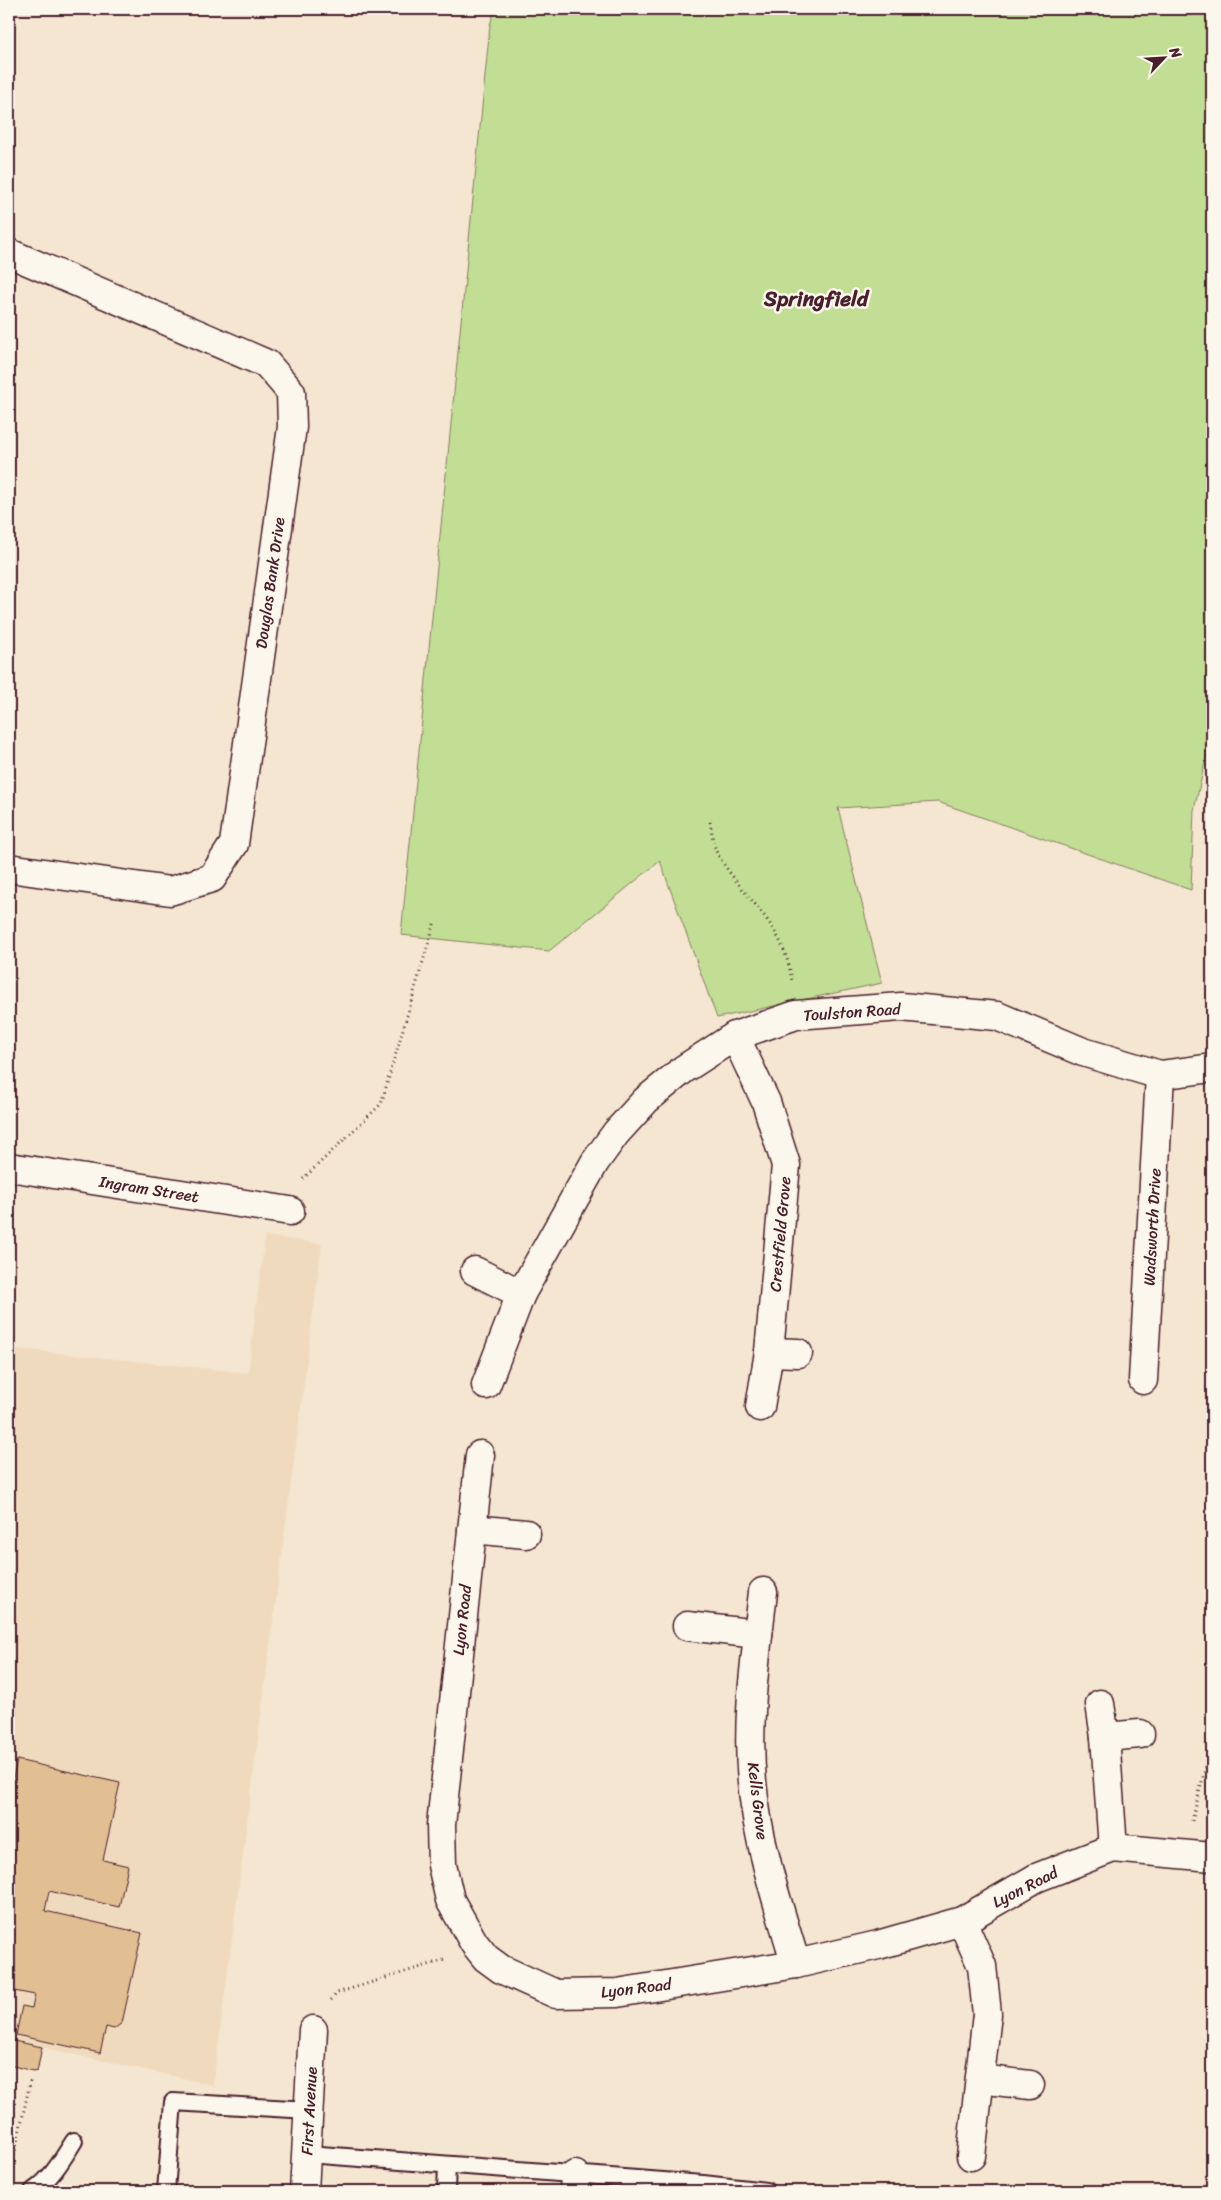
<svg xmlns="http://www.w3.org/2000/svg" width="1221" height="2200" viewBox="0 0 1221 2200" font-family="Sriracha,sans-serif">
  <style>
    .built { fill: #efdabe }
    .green { fill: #c2de95; stroke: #867e60 }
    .building { fill: #e2be93; stroke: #4a1f2b }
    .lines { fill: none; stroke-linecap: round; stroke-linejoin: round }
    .lane-casing { stroke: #4a1f2b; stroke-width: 20 }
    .street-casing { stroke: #4a1f2b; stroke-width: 31 }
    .path { stroke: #4a1f2b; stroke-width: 3; stroke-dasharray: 1 4; stroke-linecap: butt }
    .lane { stroke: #fbf7ec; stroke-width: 16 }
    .street { stroke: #fbf7ec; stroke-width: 28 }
    .labels { text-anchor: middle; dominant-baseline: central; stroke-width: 5; stroke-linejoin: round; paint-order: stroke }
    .street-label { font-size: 16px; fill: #4a1f2b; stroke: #fbf7ec }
    .district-label { font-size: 21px; font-weight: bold; fill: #4a1f2b; stroke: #fbf7ec }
  </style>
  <rect width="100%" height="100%" fill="#f4e6d1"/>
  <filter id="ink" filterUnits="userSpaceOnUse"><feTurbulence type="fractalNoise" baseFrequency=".02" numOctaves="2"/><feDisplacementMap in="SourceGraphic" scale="10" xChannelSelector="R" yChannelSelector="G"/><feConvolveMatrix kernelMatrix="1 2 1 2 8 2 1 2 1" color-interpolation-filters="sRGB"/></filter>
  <g filter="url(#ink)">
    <!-- built -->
    <polygon class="built" points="265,1236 322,1244 213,2085 9,2040 9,1348 248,1373"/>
    <!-- green -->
    <polygon class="green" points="495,9 1212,9 1212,677 1208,749 1194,810 1191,890 938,802 838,808 882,983 717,1018 660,861 549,951 401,935 490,25"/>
    <!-- building -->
    <g class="building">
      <polygon points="17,1760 120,1783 103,1860 128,1866 119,1907 49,1891 45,1911 142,1933 122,2023 114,2029 106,2027 100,2053 16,2035 22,2006 32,2008 35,1995 14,1991 12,2000 9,1999 9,1797"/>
      <polygon points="9,2040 42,2047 37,2072 9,2065"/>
    </g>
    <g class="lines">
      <defs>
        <g id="lane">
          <polyline points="307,2154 703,2184 766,2191"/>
          <path d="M33,2191c19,-13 29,-31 41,-50"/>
          <polyline points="166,2191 173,2102 309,2110"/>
          <polyline points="446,2191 447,2165"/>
        </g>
        <g id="street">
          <polyline points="9,253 267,364 291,392 292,427 234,844 212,878 170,891 9,868"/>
          <polyline points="735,1036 766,1102 786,1165 769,1352 760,1407"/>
          <polyline points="9,1167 290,1211"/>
          <polyline points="475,1271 521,1294"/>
          <polyline points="769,1352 798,1353"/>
          <polyline points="1143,1380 1160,1075"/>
          <polyline points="486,1385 521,1294 595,1162 616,1133 646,1100 684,1069 735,1036 796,1015 901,1007 997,1016 1083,1052 1160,1075 1212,1068"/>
          <polyline points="480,1455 441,1825 442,1865 450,1900 474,1943 486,1958 501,1969 556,1994 617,1993 796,1964 878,1945 962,1921 1036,1878 1113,1848 1212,1857"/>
          <polyline points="472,1529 526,1534"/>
          <path d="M763,1592c-7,63 -17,127 -11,190 6,62 26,123 44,182"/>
          <polyline points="687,1626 758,1634"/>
          <polyline points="1100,1704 1105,1737 1113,1848"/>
          <polyline points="1105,1737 1140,1734"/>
          <polyline points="962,1921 982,1966 987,2014 971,2156"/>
          <polyline points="980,2079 1030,2085"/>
          <polyline points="304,2191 313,2030"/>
          <polyline points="574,2191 575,2175"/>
        </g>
      </defs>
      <!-- lane casing -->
      <use href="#lane" class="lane-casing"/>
      <!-- street casing -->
      <use href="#street" class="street-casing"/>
      <!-- path -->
      <g class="path">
        <path d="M710,822c2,10 3,24 8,33 28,47 66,67 74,127"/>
        <polyline points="1212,1176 1212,1196"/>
        <polyline points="303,1179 381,1104 435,921"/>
        <polyline points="1192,1821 1212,1742"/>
        <polyline points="331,2000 337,1993 444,1960"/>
        <polyline points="11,2170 31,2078"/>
      </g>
      <!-- lane -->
      <use href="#lane" class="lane"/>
      <!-- street -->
      <use href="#street" class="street"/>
    </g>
  </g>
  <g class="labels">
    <!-- street labels -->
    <g class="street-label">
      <text transform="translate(270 583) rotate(-82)">Douglas Bank Drive</text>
      <text transform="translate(852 1012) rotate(-4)">Toulston Road</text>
      <text transform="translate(149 1189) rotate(9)">Ingram Street</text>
      <text transform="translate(1152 1227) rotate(-87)">Wadsworth Drive</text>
      <text transform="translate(780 1234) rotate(-85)">Crestfield Grove</text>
      <text transform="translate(462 1620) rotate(-84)">Lyon Road</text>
      <text transform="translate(758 1801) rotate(83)">Kells Grove</text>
      <text transform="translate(1025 1887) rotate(-27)">Lyon Road</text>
      <text transform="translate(636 1988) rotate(-7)">Lyon Road</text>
      <text transform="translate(309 2111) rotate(-87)">First Avenue</text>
    </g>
    <!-- district labels -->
    <g class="district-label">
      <text x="816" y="299">Springfield</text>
    </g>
  </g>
  <!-- margin -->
  <rect width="1221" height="2200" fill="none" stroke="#fbf7ec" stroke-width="30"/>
  <rect x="15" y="15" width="1191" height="2170" fill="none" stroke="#4a1f2b" stroke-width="2" filter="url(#ink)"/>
  <!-- north arrow -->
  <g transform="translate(1164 58) rotate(65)" stroke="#fbf7ec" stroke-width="4" paint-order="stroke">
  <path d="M0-4L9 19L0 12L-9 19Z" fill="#4a1f2b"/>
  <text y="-8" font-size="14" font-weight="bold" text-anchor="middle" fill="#4a1f2b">N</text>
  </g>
</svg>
